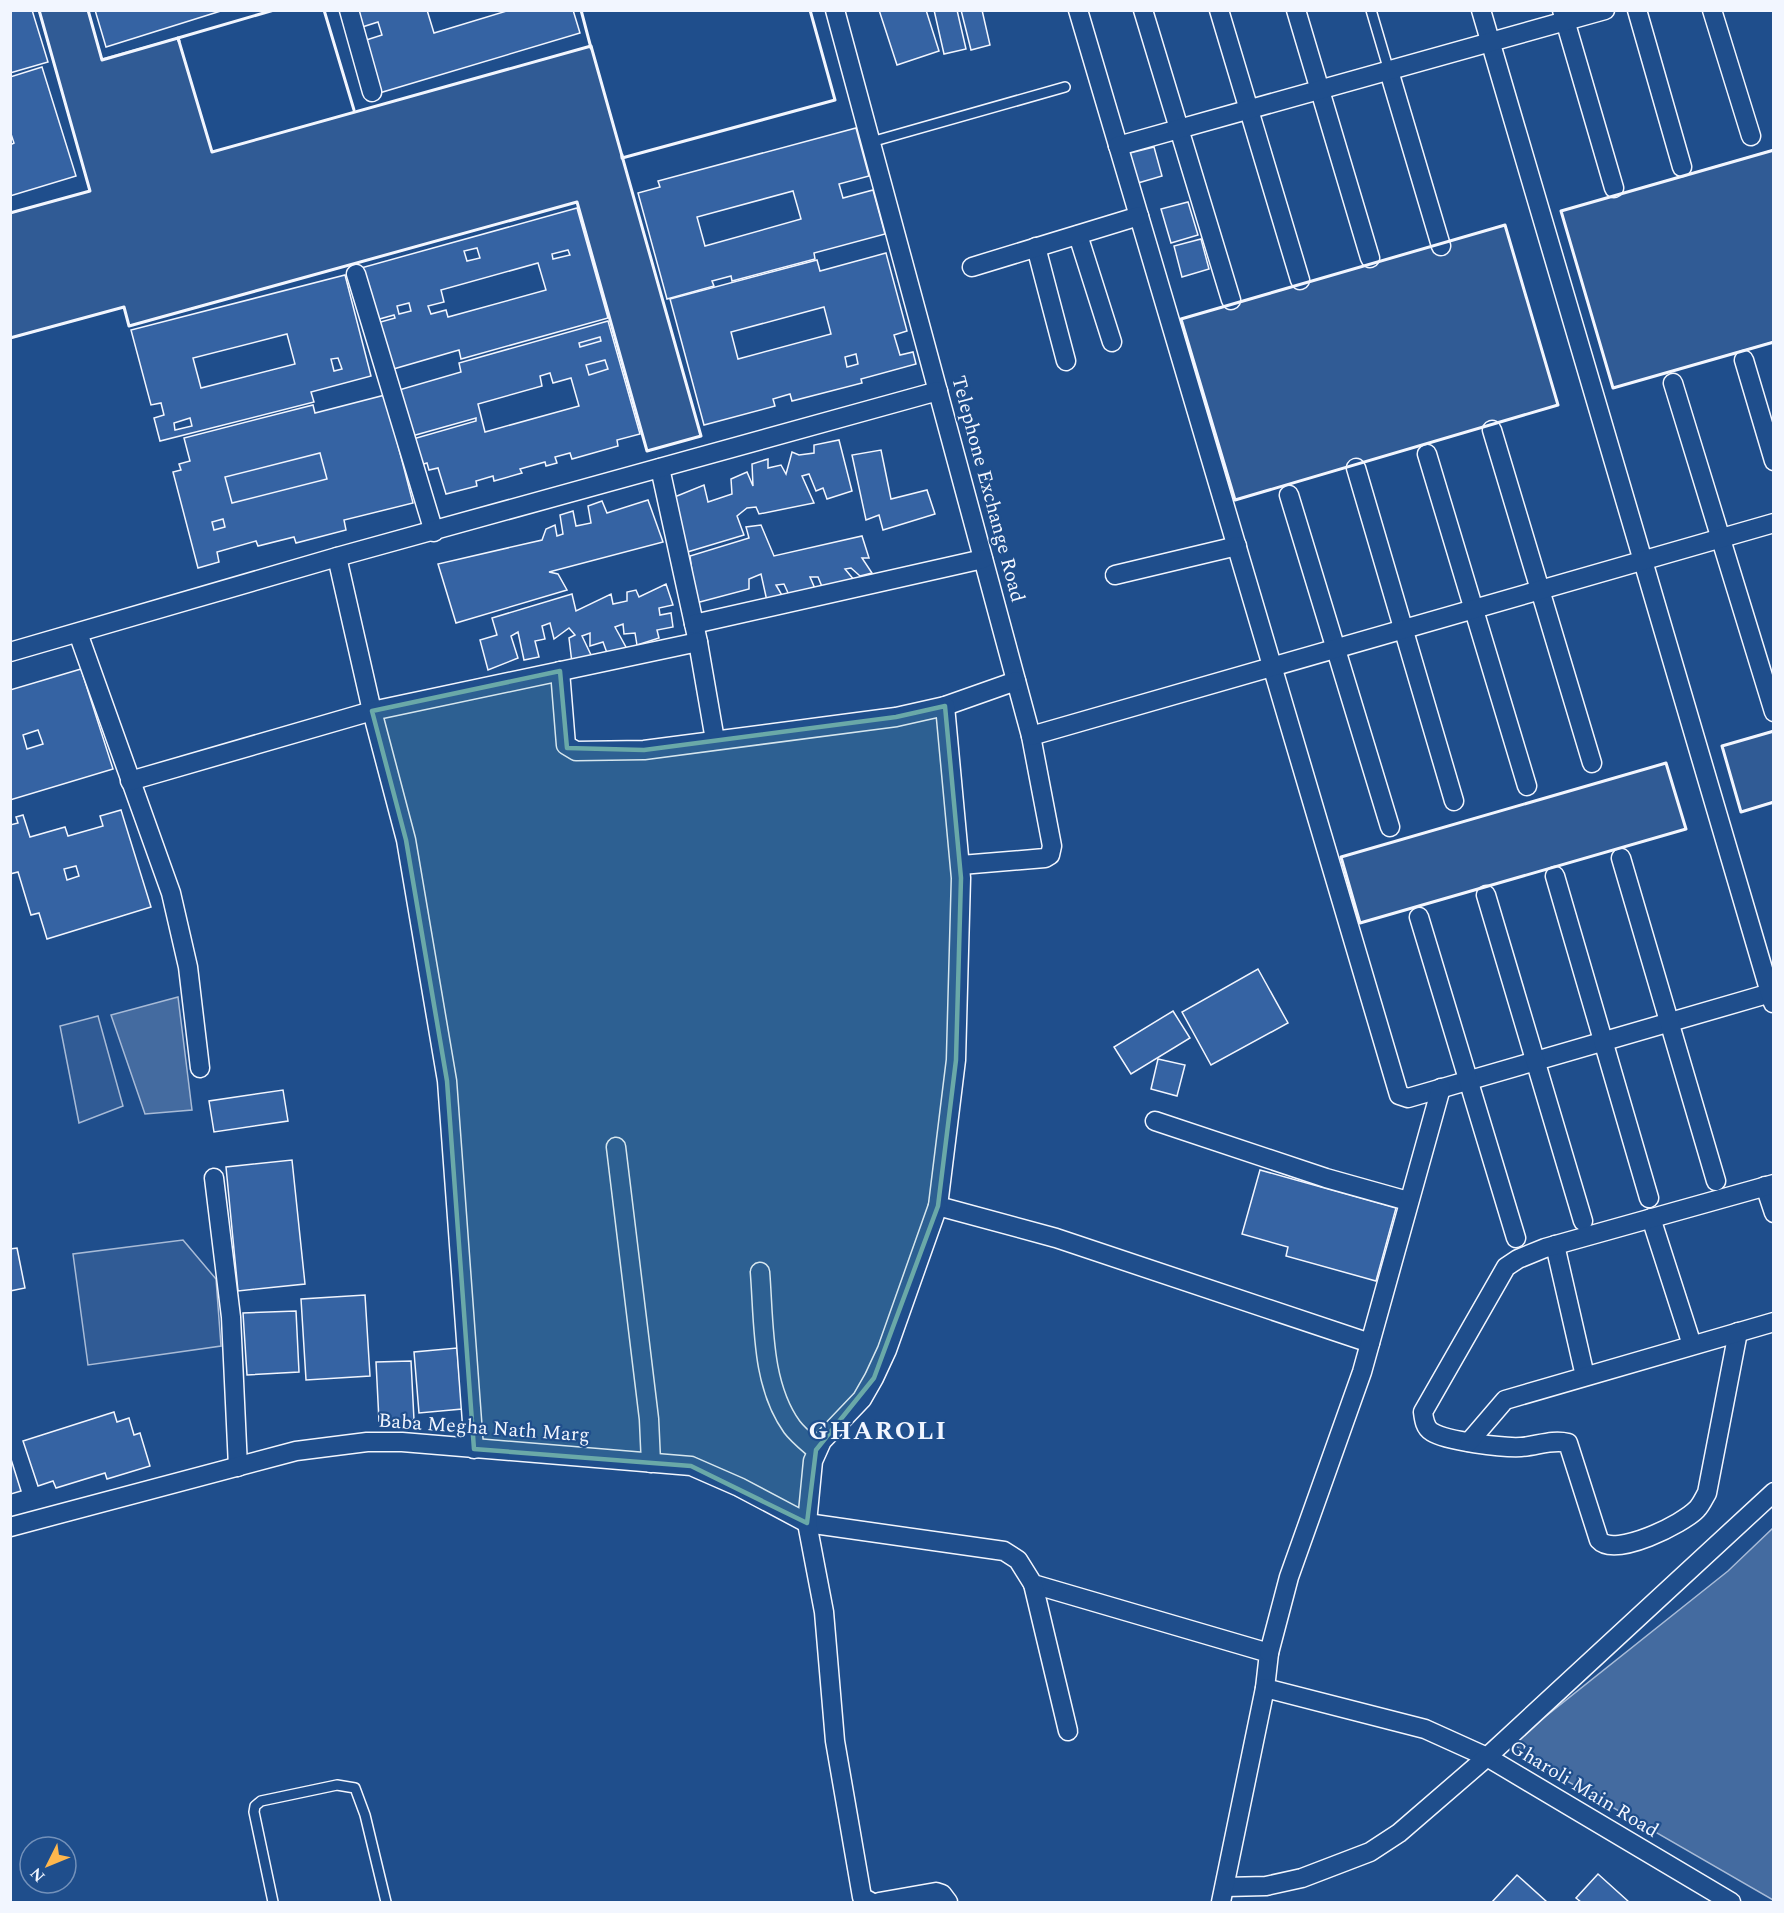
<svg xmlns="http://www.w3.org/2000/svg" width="1784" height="1913" viewBox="0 0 1784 1913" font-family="Spectral,serif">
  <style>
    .built { fill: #305b95; stroke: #a8bbd7; stroke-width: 1.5 }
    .water { fill: #446ba0; stroke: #a8bbd7; stroke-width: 1.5 }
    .building { fill: #3563a3; stroke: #f2f6ff; stroke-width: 1.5; fill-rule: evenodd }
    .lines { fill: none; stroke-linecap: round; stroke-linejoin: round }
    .service-casing { stroke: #f2f6ff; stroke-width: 12 }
    .minor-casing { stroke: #f2f6ff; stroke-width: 21 }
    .service { stroke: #1f4e8c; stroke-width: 9 }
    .minor { stroke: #1f4e8c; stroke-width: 18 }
    .wall { stroke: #f2f6ff; stroke-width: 3 }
    .marked { fill: #6aa9a8; fill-opacity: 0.2; stroke: #6aa9a8; stroke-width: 4.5; stroke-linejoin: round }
    .labels { text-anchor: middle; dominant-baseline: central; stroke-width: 4.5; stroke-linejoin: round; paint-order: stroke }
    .street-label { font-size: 20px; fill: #f2f6ff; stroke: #1f4e8c }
    .district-label { font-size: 26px; font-weight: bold; letter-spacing: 1.5px; fill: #f2f6ff; stroke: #1f4e8c }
  </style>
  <rect width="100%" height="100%" fill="#1f4e8c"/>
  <!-- built -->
  <g class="built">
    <polygon points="39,11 88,11 102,59 178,38 212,152 591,46 701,436 647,451 577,202 129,326 124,307 11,338 11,213 90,191"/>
    <polygon points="1773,150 1773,342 1613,388 1561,211"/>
    <polygon points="1505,225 1558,405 1235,500 1181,319"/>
    <polygon points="1773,731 1773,802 1741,812 1722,746"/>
    <polygon points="1666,763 1686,829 1360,923 1341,857"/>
    <polygon points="98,1016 123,1106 79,1123 60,1026"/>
    <polygon points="183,1240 216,1279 221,1346 88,1365 73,1254"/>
  </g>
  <!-- water -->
  <g class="water">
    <polygon points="178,997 192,1110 145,1114 111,1015"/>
    <polygon points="1773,1528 1773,1900 1548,1770 1512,1743 1728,1571"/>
  </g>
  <!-- building -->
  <g class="building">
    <polygon points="10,10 32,10 48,62 10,73"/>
    <polygon points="95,10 224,10 106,47"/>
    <polygon points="350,10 427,10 434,33 510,10 573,10 580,33 376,94 360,42 382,35 378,22 356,29"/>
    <polygon points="879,10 926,10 939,51 897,65"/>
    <polygon points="934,10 957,10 966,49 944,54"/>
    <polygon points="961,10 982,10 990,45 971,50"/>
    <polygon points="42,67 76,176 10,196 10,145 14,143 10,131 10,77"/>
    <path d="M856,128l13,48 -30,8 4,14 30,-8 12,44 -71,19 1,6 -83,22 -1,-5 -19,5 2,5 -47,13 -29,-106 22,-6 -2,-6zM793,191l8,28 -96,27 -8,-29z"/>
    <polygon points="1154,147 1162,176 1138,183 1130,153"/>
    <polygon points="1188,202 1198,235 1171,243 1161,209"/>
    <path d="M577,208l31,110 -147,41 -2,-9 -69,20 -13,-47 18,-5 -1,-3 -18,5 -15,-52zM477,248l3,10 -13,3 -3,-10zM568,250l2,5 -17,4 -1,-5zM538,263l8,27 -98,27 -2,-7 -15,4 -3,-8 16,-4 -3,-12zM409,303l2,8 -12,3 -2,-8z"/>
    <polygon points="1201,239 1209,269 1182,277 1174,246"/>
    <path d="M886,253l21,78 -13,4 6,20 13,-3 3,12 -55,15 1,4 -70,18 -2,-7 -17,5 2,7 -71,19 -34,-126 147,-39 3,11zM824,307l7,27 -93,25 -7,-27zM856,354l2,10 -11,3 -2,-10z"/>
    <path d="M345,275l26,101 -60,16 3,10 -154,39 -6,-23 10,-3 -3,-12 -10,2 -20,-75zM287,334l8,30 -94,24 -8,-30zM338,358l4,11 -8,2 -3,-12zM190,418l2,8 -17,4 -1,-7z"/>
    <path d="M608,321l32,113 -23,6 1,6 -46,13 -2,-6 -15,4 2,6 -11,3 -1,-4 -25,7 2,4 -28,8 -1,-5 -17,5 1,5 -31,8 -8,-26 -9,2 -2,-7 -7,2 -7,-26 63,-18v-3l-64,18 -13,-46 62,-18 -2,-9zM550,373l3,10 18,-5 8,28 -94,26 -7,-28 64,-18 -2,-10z"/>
    <polygon points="600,337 601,341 580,347 579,343"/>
    <polygon points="605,360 608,369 589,375 586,365"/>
    <polygon points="385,395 413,503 344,520 346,530 296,543 294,537 258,546 256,541 217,552 219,562 198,568 173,472 181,470 179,464 190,461 184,438 313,405 315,413"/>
    <polygon points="839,440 852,491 827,499 823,488 816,491 809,474 802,476 814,503 759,514 756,507 747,508 737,516 744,535 684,553 672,498 704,485 708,502 732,494 731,479 747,472 753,486 752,464 768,459 768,468 781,465 786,474 792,452 799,455 814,453 814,445"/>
    <polygon points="881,450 891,499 927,490 935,514 883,530 879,515 866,520 852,455"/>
    <polygon points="320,453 327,479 232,503 225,477"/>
    <polygon points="648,500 663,542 549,572 558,574 567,590 456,623 438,564 542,540 546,529 555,525 557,536 563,534 560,515 573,511 576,526 591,523 588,506 602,501 607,513"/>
    <polygon points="223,519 225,527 214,530 212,522"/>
    <polygon points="761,525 774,556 862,536 869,558 862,558 872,573 860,576 851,568 845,569 855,581 823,589 818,577 810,577 816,591 789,595 784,584 776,585 783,597 767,601 761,574 749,579 749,589 696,603 690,556 749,538 746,527"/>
    <polygon points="666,584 673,605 659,608 660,615 671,613 673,627 657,630 659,638 637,645 635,633 624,634 623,624 615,627 627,649 607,653 603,642 590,646 590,633 582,636 592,657 572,663 569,638 575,635 569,628 554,639 550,623 542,626 545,639 535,641 539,657 524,660 518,632 511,636 518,658 488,670 480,640 497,635 492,618 572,594 576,611 611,594 613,604 627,601 627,592 636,590 639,597"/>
    <path d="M81,669l32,100 -103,31v-110zM38,730l5,14 -16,5 -4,-14z"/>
    <path d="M121,810l30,97 -104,32 -8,-26 -8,2 -13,-43 -8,2v-49l8,-2 -2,-6 7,-2 7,22 35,-10 3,9 35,-10 -3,-10zM76,866l3,10 -12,4 -3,-11z"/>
    <polygon points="1258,969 1288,1023 1211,1065 1182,1012"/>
    <polygon points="1173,1011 1190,1038 1131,1074 1114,1047"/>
    <polygon points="1158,1059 1185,1065 1177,1096 1151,1089"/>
    <polygon points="283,1090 288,1121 214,1132 209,1101"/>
    <polygon points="292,1160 305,1284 238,1291 226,1167"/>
    <polygon points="1260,1170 1396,1208 1376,1281 1286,1256 1288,1247 1242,1234"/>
    <polygon points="17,1248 25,1288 10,1291 10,1249"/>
    <polygon points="365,1295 370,1376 306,1380 301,1299"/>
    <polygon points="296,1311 299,1372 247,1375 243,1313"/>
    <polygon points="457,1348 462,1409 419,1413 414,1352"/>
    <polygon points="411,1361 414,1420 379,1421 376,1362"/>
    <polygon points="114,1412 117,1422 129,1418 134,1435 140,1433 150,1466 107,1479 105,1473 56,1488 53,1481 38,1486 23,1441"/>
    <polygon points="10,1456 21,1491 11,1494 10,1493"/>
    <polygon points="1598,1874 1629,1902 1581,1902 1576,1898"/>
    <polygon points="1517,1875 1547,1902 1492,1902"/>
  </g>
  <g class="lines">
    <defs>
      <g id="service">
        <polyline points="1371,10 1389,71"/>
        <polyline points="871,142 1065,87"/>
        <polyline points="273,1902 254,1812 255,1806 261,1801 337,1785 355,1788 365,1815 386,1902"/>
      </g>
      <g id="minor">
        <polyline points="349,10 372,92"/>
        <polyline points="835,10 1031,736 1052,846 1050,855 1045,858 961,865"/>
        <polyline points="1078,10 1399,1095 1408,1098 1774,992"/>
        <polyline points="1143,10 1231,300"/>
        <polyline points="1219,10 1300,280"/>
        <polyline points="1296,10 1370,258"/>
        <polyline points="1481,10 1773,1003"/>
        <polyline points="1562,10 1614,188"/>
        <polyline points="1637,10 1682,167"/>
        <polyline points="1712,10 1751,136"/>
        <polyline points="1389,71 1441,246"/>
        <polyline points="1118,146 1605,10"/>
        <polyline points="1078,235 1112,342"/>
        <polyline points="1036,247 1066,361"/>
        <polyline points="972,267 1139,216"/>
        <polyline points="356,274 434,532"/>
        <polyline points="1744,360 1774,461"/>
        <polyline points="1673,383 1774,712"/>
        <polyline points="1492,430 1592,763"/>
        <polyline points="1427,454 1527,786"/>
        <polyline points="660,468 698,642 715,740"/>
        <polyline points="1356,468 1454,801"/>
        <polyline points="1289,495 1390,827"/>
        <polyline points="337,557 372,711 406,840 447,1081 474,1449"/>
        <polyline points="1115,575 1237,546"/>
        <polyline points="694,624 983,559"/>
        <polyline points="78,633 171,893 188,967 200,1068"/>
        <polyline points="10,652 337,557 938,391"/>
        <polyline points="560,671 566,745 576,751 644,750 896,717 945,706 1016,681"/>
        <polyline points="945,706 961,878 956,1060 938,1206 1056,1238 1370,1343"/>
        <polyline points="1031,736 1774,523"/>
        <polyline points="130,781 372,711 698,642"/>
        <polyline points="1621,858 1716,1181"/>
        <polyline points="1555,876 1649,1198"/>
        <polyline points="1486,895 1583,1221"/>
        <polyline points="1419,917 1516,1238"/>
        <polyline points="1155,1121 1326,1178 1408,1201"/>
        <polyline points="616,1147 649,1419 651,1463"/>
        <polyline points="214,1178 231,1317 238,1467"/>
        <polyline points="1765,1186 1774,1213"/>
        <polyline points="1651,1218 1692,1345"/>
        <polyline points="1555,1245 1585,1376"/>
        <path d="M760,1272c4,50 1,112 32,155 6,8 16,16 24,23"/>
        <path d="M1738,1332l-31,161c-3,5 -6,12 -10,16 -14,15 -82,49 -98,31l-31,-97c-16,-4 -31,3 -47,4 -18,1 -75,-6 -89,-15 -7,-4 -8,-12 -9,-20l83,-145 12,-8 27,-11 229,-64"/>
        <polyline points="1469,1442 1505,1400 1774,1322"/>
        <polyline points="10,1527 296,1451 367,1442 402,1442 691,1466 739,1487 807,1523 1004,1551 1018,1560 1033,1584 1269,1653 1265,1688 1425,1729 1487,1757 1731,1902"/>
        <polyline points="1033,1584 1068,1731"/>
        <polyline points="1269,1653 1289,1577 1362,1372 1441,1088"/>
        <polyline points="1225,1887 1266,1886 1302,1878 1370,1852 1399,1833 1487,1757 1774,1492"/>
        <polyline points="871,1902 862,1897 835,1741 824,1612 807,1523 813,1461 822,1441 862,1399 874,1378 887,1350 938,1206"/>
        <polyline points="879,1902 936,1892 942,1894 948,1902"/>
        <polyline points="1221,1902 1265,1688"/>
      </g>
    </defs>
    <!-- service casing -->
    <use href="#service" class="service-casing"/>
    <!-- minor casing -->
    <use href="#minor" class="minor-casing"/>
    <!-- service -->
    <use href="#service" class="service"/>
    <!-- minor -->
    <use href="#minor" class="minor"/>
    <!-- wall -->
    <g class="wall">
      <polyline points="324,10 354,110"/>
      <polyline points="581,10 591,48"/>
      <polyline points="179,41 178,38 274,10"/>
      <polyline points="1774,150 1561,211 1613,388 1774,342"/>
      <polyline points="622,155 622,158 835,100 810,10"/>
      <polyline points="10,213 90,191 39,10"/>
      <polygon points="1505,225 1558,405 1235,500 1181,319"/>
      <polyline points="10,338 124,307 129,326 577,202 647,451 701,436 591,46 212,152 178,38 102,60 88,10"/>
      <polyline points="1774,731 1722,746 1741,812 1774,802"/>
      <polygon points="1666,763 1686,829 1360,923 1341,857"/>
    </g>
  </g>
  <!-- marked area -->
  <path class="marked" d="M560,671l7,77 77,2 252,-33 49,-11 16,172 -5,182 -18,146 -64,172 -58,72 -9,73 -116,-57 -217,-17 -27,-368 -41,-241 -34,-129z"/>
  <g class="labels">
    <!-- street labels -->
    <g class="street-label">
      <text transform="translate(988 489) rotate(75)">Telephone Exchange Road</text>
      <text transform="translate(484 1428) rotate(4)">Baba Megha Nath Marg</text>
      <text transform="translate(1584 1789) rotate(31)">Gharoli Main Road</text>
    </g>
    <!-- district labels -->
    <g class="district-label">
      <text x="878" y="1431">GHAROLI</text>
    </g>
  </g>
  <!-- border -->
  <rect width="1784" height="1913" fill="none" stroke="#f2f6ff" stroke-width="24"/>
  <!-- north arrow -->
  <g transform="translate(48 1865) rotate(227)"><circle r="28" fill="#1f4e8c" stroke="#7391ba" stroke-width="1.5"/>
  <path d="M0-4.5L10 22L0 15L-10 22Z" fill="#ffb74d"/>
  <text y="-9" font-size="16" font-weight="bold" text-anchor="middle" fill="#f2f6ff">N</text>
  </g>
</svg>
